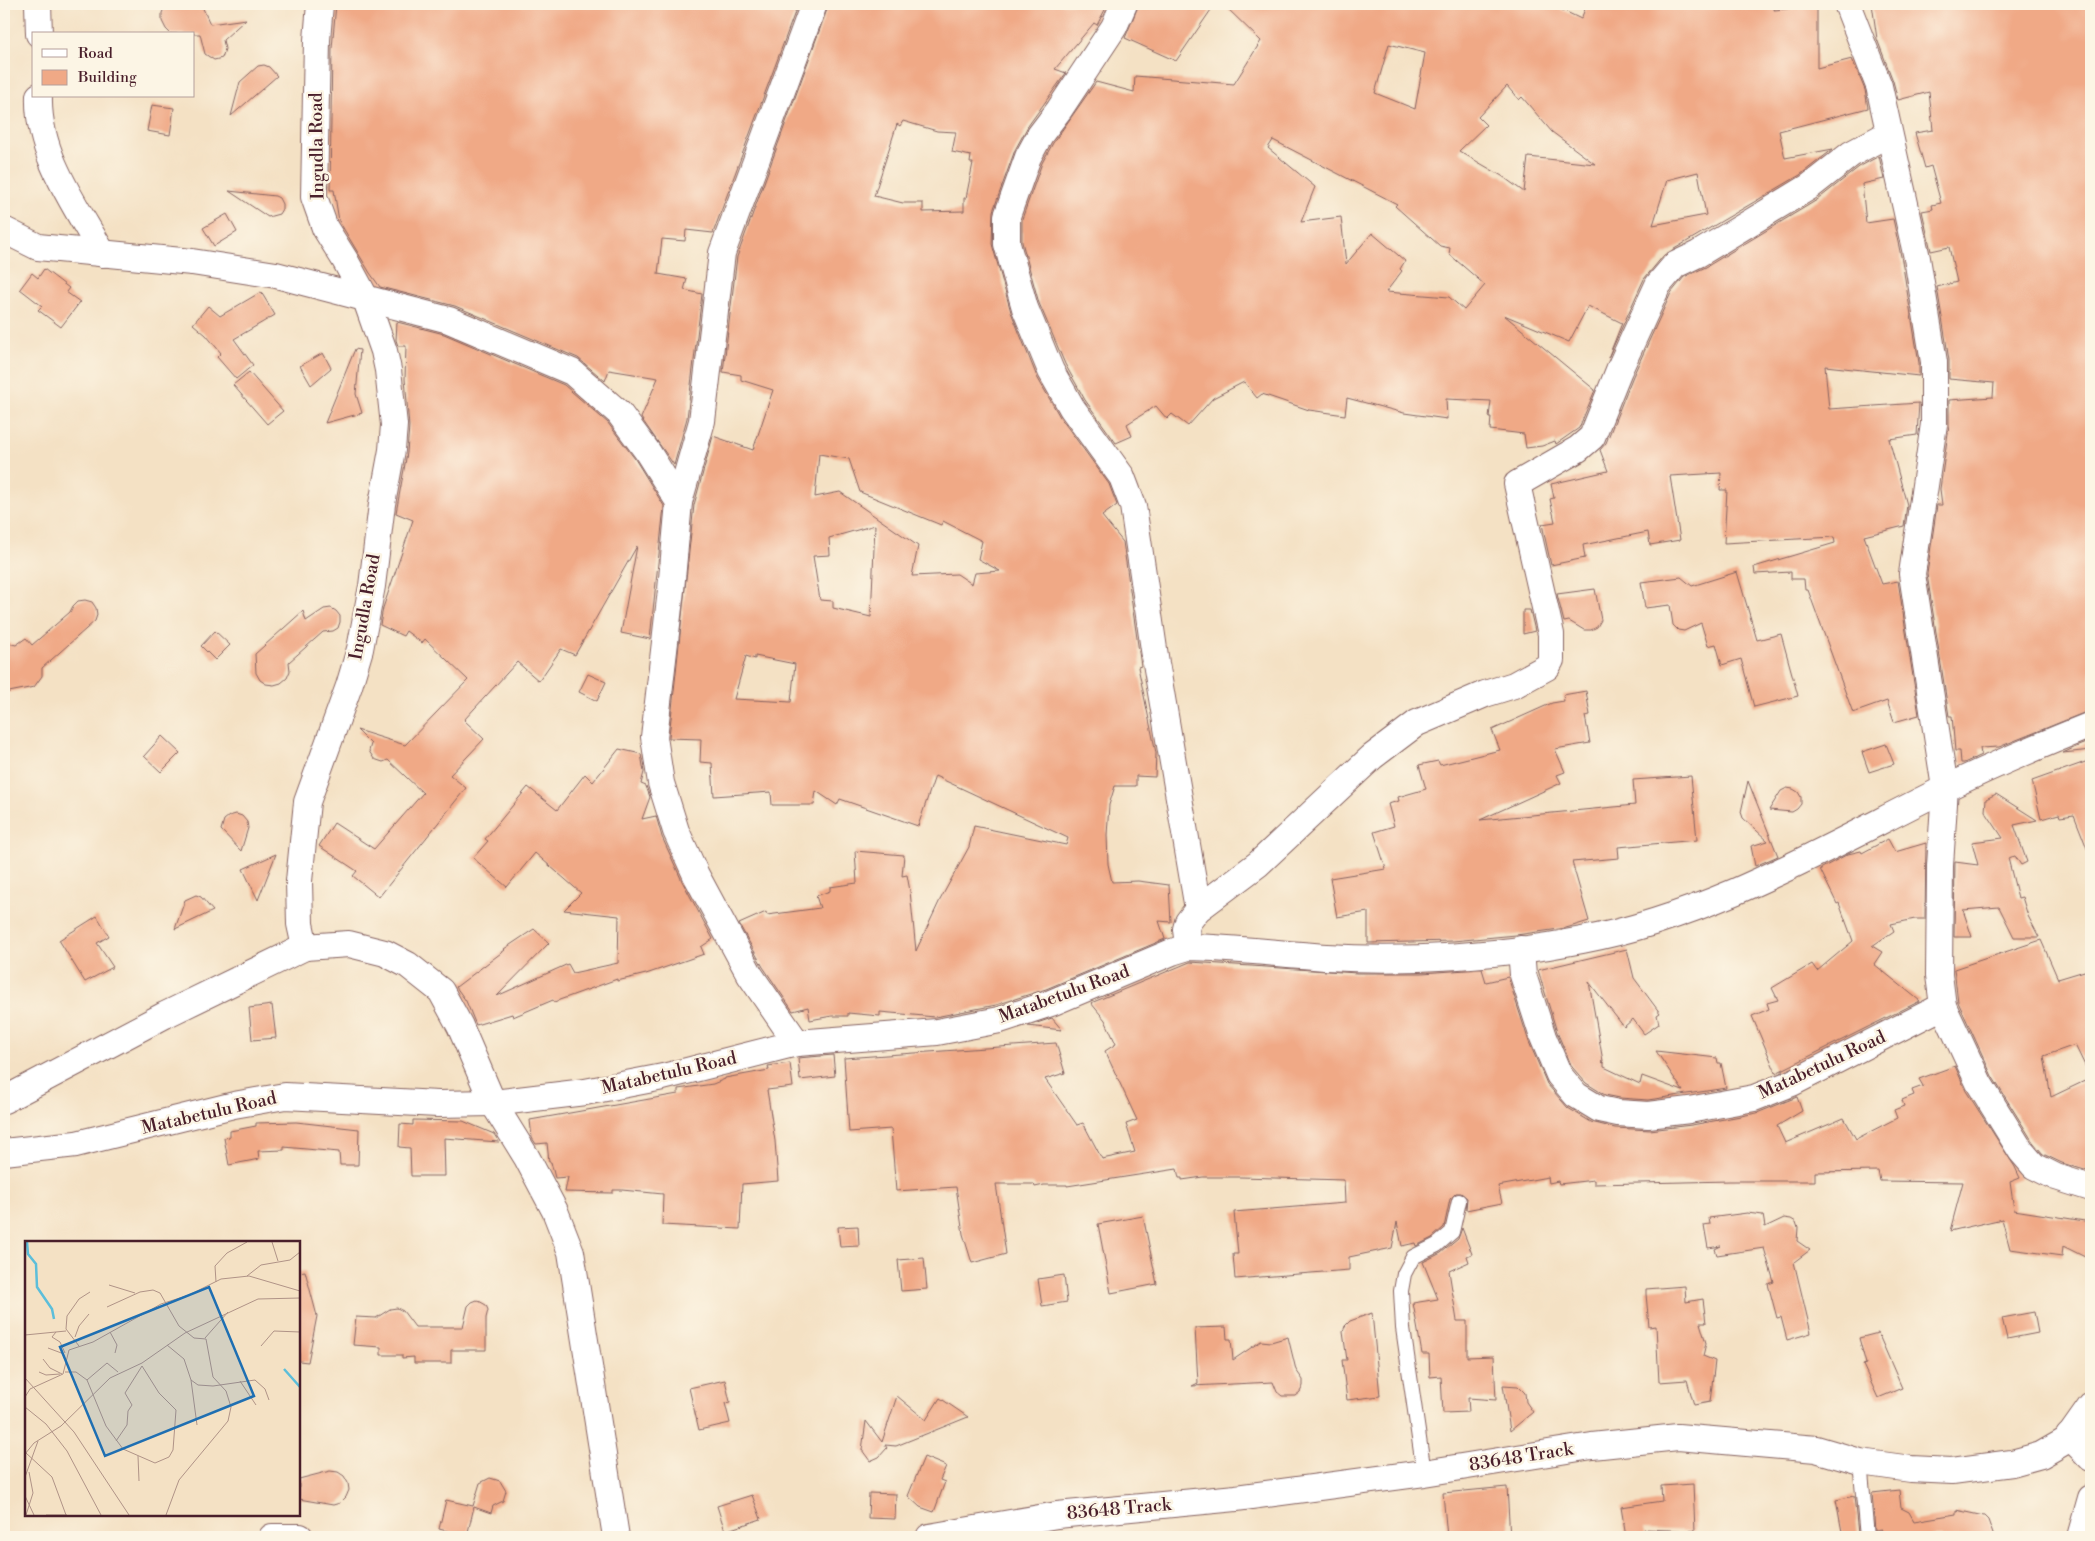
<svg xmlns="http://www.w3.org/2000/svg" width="2095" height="1541" viewBox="0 0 2095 1541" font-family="'Libre Bodoni',serif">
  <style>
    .building { fill: #f0a986; fill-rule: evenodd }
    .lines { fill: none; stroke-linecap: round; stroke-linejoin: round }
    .service-casing { stroke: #866361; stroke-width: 16 }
    .minor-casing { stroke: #866361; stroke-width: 28 }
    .service { stroke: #fff; stroke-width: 14 }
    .minor { stroke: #fff; stroke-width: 26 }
    .labels { text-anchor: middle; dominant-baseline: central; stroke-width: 5; stroke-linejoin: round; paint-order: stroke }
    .street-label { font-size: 18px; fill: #4a1f2b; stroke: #fcf5e5 }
    .inset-river { fill: none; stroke: #5cbeda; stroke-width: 2.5 }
    .inset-road { fill: none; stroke: #b09387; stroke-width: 1 }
    .view { fill: #1f6fb2; fill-opacity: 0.15; stroke: #1f6fb2; stroke-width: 2.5 }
    .inset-edge { fill: none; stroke: #4a1f2b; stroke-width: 2.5 }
  </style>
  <rect width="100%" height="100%" fill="#fcf5e5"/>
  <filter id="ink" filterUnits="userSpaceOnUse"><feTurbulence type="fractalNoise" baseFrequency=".02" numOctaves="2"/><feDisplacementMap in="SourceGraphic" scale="10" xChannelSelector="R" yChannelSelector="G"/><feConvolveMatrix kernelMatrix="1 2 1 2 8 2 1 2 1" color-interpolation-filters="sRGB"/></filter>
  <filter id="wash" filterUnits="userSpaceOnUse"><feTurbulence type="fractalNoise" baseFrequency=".0096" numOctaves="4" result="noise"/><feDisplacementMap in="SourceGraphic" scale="20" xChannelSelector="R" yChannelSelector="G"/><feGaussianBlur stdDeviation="1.12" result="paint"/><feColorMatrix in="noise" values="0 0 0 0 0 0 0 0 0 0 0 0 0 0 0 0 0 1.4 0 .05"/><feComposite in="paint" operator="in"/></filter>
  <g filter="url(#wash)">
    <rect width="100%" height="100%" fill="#f4e1c4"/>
    <g id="blocks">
      <!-- building -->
      <g class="building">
        <polygon points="166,4 201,4 210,24 246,19 223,40 225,49 222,58 214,60 205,54 200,34 171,34 166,29 162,21 162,13"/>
        <polygon points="336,4 582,4 593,7 594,4 798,4 713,233 686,230 685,241 662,239 658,274 687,279 684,290 702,294 687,418 674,465 641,418 658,378 609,370 605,381 578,358 455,306 380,287 370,273 339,221 334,190 330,190 332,48"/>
        <path d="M829,4h279l-11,21 -3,-2 -39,46 11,4 -38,53 -13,24 -22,61 -1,33 19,68 26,65 23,40 49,67 8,21 -15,11 21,26 18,124 -3,1 18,86 -1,24 -19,-1v10h-21l-6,19 -2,30 1,29 4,18 26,-1 31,4 2,37 -12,-1 6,18 -119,50 -50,16 -61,12 -55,-5v4l-32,-3v3h-16l-22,4 -2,-13 -15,4 -30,-44 -24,-43 27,-12 1,3 53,-7 -4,-12 14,-5v-4l27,-4 -2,-32 49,4 -2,21 5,-1 3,16 6,60 24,-51 29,-53 5,-21 92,19 2,-7 -133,-62 -17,50 -78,-27 -3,6 -21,-14 -2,14h-42l-1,-13 -57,4 -2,-33 -12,-1 1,-23 -32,-1v-1l25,-232 19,-69 40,14 20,-60 -32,-10v-5l-18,-3 14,-115zM903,121l34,10 19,1 -4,20 19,4 -1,7h3l-7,35h-2v13l-41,1v-9h-20l-29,-7 23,-72 3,2zM819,454l30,5 11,33 81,33 2,-4 39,20 -4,18 22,12 -25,2 -3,11 -15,-10 -45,2 6,-30 -78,-54 -25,5zM875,525l-4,92 -38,-9v-7l-13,-1 -7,-44 17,-1 -1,-17zM746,656l9,3v-3l40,8 -4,38 -57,-3z"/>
        <polygon points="1139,4 1215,4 1176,61 1125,38"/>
        <path d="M1223,4h327l31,15 6,-15h188l-1,6 43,-4v62l35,-9 13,31 3,18 -89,23 6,27 48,-9 -33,26 -136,80 -20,24 -36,79 14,-35 -34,-17 -19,36 -65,-27 91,75 -16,38 -23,16 -1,-3 -13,5 -16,2 -2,-14 -34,-4 1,-13h-2l2,-16 -45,-2 1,20 -43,-6 -57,-15 -2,17 -36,-5 -47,-16 -5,4 -13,-16 -31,16 -25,28 -16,-12 -5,5 -11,-13 -29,18 5,12 -16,7 -31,-43 -20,-36 -26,-61 -17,-61v-23l20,-56 11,-20 43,-61 38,10 1,-16 99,8 27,-43zM1389,44l36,9 -10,56 -40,-16zM1507,86l12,14 3,-3 30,35 43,32 -67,-7 -4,35 -22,-16 -43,-25 27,-26 -8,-8zM1273,140l124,64 -2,2 45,40 10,2 -1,6 36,31 -21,25 -15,-13 -63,-5 16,-21 -2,-2 5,-8 -33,-28 -26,31 -5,-47 -40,5 14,-35 -47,-39zM1698,172l8,43 -53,10 14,-45z"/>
        <polygon points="1872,4 2091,4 2091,710 1999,747 1980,748 1981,755 1964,763 1961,763 1960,751 1955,751 1952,716 1949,716 1927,574 1937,505 1942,505 1940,489 1949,426 1949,400 1993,397 1994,383 1949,379 1949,360 1937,287 1957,282 1949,247 1931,251 1922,211 1933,209 1932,205 1941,203 1931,166 1925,168 1915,133 1933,130 1929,92 1898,100 1893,81 1877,39"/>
        <polygon points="264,65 269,67 277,76 231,116 240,82 258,66"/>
        <polygon points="152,105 174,108 170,135 147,131"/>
        <polygon points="1879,156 1884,179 1862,184 1866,223 1893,219 1902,261 1919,363 1919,376 1825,366 1829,409 1919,403 1917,435 1889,439 1907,505 1904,526 1864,536 1882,584 1898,581 1919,715 1894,722 1887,701 1853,713 1808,590 1805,590 1804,579 1791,579 1791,572 1755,574 1754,567 1835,543 1834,537 1724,543 1727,490 1720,490 1721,473 1670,476 1680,540 1650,545 1648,532 1583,545 1585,558 1551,565 1542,524 1555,522 1550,499 1554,498 1551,484 1608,471 1600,450 1606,443 1633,376 1671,293 1684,277 1706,267 1817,200 1859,167"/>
        <polygon points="229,191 275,196 279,198 282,204 282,209 279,214 268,217"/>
        <polygon points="227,214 237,232 214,246 203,228"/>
        <polygon points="44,269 69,288 66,292 80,302 61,327 38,310 42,306 20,289 32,273 38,278"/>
        <polygon points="261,292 275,315 234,339 253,365 236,379 217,357 221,353 206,335 193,324 208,306 220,316"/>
        <polygon points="397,322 444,334 564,385 608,423 635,459 664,506 650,639 621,633 637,546 575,655 561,649 539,681 517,662 464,720 484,739 450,775 466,788 379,897 353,876 357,871 319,846 334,823 374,849 423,793 388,760 383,762 374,759 369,751 371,744 357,730 405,745 468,680 425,639 422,643 406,631 403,636 380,625 383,608 413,520 396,513 407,453 409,426 405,379 406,346 398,346 396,340"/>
        <polygon points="355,349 360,350 356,394 362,413 325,423"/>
        <polygon points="323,353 331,368 311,385 300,366"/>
        <polygon points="249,372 283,411 267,424 233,385"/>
        <polygon points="1737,572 1757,640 1781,634 1798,696 1754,707 1741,659 1722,665 1716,644 1708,646 1701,623 1684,631 1678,630 1673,625 1670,605 1645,608 1641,582 1681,577 1692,586"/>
        <polygon points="1595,589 1601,620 1597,627 1591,630 1584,630 1569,621 1564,622 1557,594"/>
        <polygon points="85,600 92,602 96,608 97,615 95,621 42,668 42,676 34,687 4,693 4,642 16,645 26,638 32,645 70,612 73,606 78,601"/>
        <polygon points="331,608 336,611 340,616 340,622 338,628 333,631 323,632 289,662 290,671 287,678 281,683 274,685 266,684 260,680 256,673 255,654 303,611 306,621 324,609"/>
        <polygon points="1523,610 1530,610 1535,631 1523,634"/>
        <polygon points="215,631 230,645 215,660 201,646"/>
        <polygon points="588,674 606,682 597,701 579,692"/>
        <polygon points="1586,691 1590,715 1585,716 1590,743 1555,749 1565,772 1557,775 1561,783 1480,820 1635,805 1633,780 1691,776 1697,840 1618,847 1619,858 1572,862 1589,921 1566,928 1516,935 1453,941 1368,943 1368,912 1337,917 1330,878 1386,869 1374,832 1394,826 1388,804 1399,801 1398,797 1426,789 1419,765 1438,761 1440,765 1500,750 1492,730 1552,703 1564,701 1563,695"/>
        <polygon points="162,736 180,753 161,772 144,756"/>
        <polygon points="2091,741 2091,750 2063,753 2078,746"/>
        <polygon points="1886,744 1894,764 1869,772 1862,752"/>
        <polygon points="619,749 641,754 644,772 641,784 646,786 650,797 642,819 656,816 662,837 682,881 713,939 701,947 704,954 646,974 617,981 617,979 554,1002 553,1000 513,1017 512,1014 476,1025 466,1001 456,987 505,950 504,949 534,929 549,943 497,996 568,964 573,973 618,963 619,916 564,910 581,893 535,853 507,887 473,858 488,841 485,839 528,787 557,810 585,774 593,782"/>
        <polygon points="2091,760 2091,856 2090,856 2074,815 2060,817 2059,814 2041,819 2032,781"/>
        <polygon points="1748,781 1778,856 1755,866 1751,846 1768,841 1743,818 1741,812"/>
        <polygon points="1787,788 1793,789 1798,792 1801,797 1801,804 1797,809 1792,812 1769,810 1781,791"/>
        <polygon points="1996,794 2037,820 2014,825 2027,862 2021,865 2015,856 2008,858 2018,898 2022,897 2028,916 2039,937 2014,937 1999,907 1963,910 1972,937 1954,937 1955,862 1978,865 1972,842 2003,838 1985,811 1986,799"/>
        <polygon points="236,814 242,816 247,822 248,828 241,851 221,830 224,820 229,816"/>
        <polygon points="1888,839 1895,852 1926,843 1925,919 1915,919 1891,924 1894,931 1872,946 1882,952 1874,964 1920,1001 1776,1073 1752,1016 1769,1009 1767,1003 1778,1000 1772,988 1812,964 1817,971 1853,941 1839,903 1837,904 1820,869 1848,854 1861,851 1862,853"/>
        <polygon points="276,854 258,900 243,869"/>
        <polygon points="196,895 201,897 213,911 175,929 185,900"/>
        <polygon points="97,916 109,936 97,943 113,967 85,982 59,940"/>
        <path d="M2041,940l17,39 33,-10v203l-29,-9 -19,-9 -10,-12 -41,-66 -34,-74 -4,-33zM2075,1045l16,33 -40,19 -7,-41z"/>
        <polygon points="1627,949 1634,978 1660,1013 1657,1015 1659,1024 1644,1034 1633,1019 1624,1027 1589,982 1603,1061 1601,1062 1604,1063 1604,1067 1640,1084 1642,1076 1683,1091 1656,1051 1717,1058 1718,1063 1721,1063 1726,1088 1648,1100 1620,1098 1605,1095 1586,1083 1572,1067 1557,1032 1538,970"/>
        <polygon points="1190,962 1357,973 1422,973 1482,969 1486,982 1508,977 1529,1042 1547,1084 1568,1108 1591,1122 1615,1128 1650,1130 1692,1125 1757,1113 1797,1097 1802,1111 1777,1126 1785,1143 1844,1118 1856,1139 1897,1118 1894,1110 1904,1106 1902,1100 1914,1095 1912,1090 1923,1086 1919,1079 1955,1066 1966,1091 2015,1167 2020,1178 2010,1182 2014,1210 2091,1222 2091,1260 2063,1246 2062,1256 2010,1249 2002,1219 1950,1231 1963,1182 1880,1181 1878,1171 1815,1172 1815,1181 1730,1181 1594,1184 1594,1180 1559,1184 1558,1181 1549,1183 1548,1177 1498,1186 1502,1203 1466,1210 1467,1198 1461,1193 1456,1193 1450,1199 1444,1227 1432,1238 1416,1246 1415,1243 1402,1246 1397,1222 1392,1248 1349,1257 1349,1270 1235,1279 1233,1254 1238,1254 1234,1212 1345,1203 1344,1180 1241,1177 1203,1177 1182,1180 1182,1178 1179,1178 1177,1169 1067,1186 1067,1185 1044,1185 1035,1187 1034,1184 996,1184 1006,1254 972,1263 963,1234 956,1187 896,1191 891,1129 849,1132 844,1058 1056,1043 1065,1073 1045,1079 1077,1125 1083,1123 1102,1159 1135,1152 1126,1124 1137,1120 1105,1051 1116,1044 1105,1020 1091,1003"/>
        <polygon points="272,1005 276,1038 252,1040 249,1008"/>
        <polygon points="1052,1018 1062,1030 1028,1026"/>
        <polygon points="833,1055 835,1076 800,1080 798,1058"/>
        <polygon points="790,1063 793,1087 767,1090 775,1141 778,1181 742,1184 740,1229 662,1225 663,1194 622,1190 613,1190 613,1193 565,1192 568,1177 555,1178 551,1162 549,1162 547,1143 536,1144 532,1138 530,1120 678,1094 678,1089 713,1084 725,1079 725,1078 769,1070 768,1066"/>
        <polygon points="413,1120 463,1121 494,1134 499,1142 444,1138 445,1176 411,1176 410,1148 399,1147 400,1124 413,1125"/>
        <polygon points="296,1122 359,1129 358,1165 340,1165 339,1152 284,1147 284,1150 258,1151 259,1159 229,1165 224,1138 230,1137 230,1131 256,1126 256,1123"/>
        <polygon points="1747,1213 1763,1215 1765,1227 1784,1218 1791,1219 1796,1222 1798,1228 1797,1241 1810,1250 1794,1262 1811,1333 1787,1340 1781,1317 1777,1318 1768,1284 1774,1282 1764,1248 1717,1255 1715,1249 1721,1246 1708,1248 1704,1225 1710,1224 1709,1218"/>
        <polygon points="1143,1216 1157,1284 1111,1293 1098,1224"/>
        <polygon points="858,1226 859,1246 840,1247 838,1227"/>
        <polygon points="1462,1228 1472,1254 1467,1256 1469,1262 1449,1271 1457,1321 1467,1321 1467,1357 1494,1356 1496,1400 1468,1398 1469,1412 1443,1413 1441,1376 1430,1377 1429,1354 1422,1354 1413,1303 1438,1299 1423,1262 1441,1253 1458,1239"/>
        <polygon points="924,1258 927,1289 901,1291 898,1260"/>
        <polygon points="305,1271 317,1316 308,1362 299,1361 299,1272"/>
        <polygon points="1064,1275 1067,1302 1042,1306 1038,1279"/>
        <polygon points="1685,1286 1686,1302 1703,1299 1706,1323 1700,1323 1706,1343 1703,1356 1715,1361 1710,1402 1694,1405 1687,1380 1659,1382 1656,1326 1649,1327 1646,1294 1646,1289"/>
        <polygon points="477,1300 486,1305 488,1310 486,1318 486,1350 451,1350 451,1363 414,1363 414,1357 402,1358 402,1355 381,1355 381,1347 353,1345 356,1317 376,1318 390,1309 397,1308 403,1311 415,1327 463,1327 468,1306 472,1302"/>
        <polygon points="2034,1312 2038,1333 2007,1339 2002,1318"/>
        <polygon points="1372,1313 1380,1396 1347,1400 1342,1360 1347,1360 1343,1332 1345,1326 1350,1321"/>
        <polygon points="1226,1327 1227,1339 1231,1339 1233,1360 1261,1341 1271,1342 1288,1337 1296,1370 1303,1380 1303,1386 1300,1392 1295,1396 1282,1396 1277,1392 1273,1382 1192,1386 1198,1383 1195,1328"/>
        <polygon points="1878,1333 1902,1388 1878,1398 1863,1365 1866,1364 1859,1338"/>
        <polygon points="725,1380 730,1402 725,1403 730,1423 699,1430 689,1388"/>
        <polygon points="1503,1385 1518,1386 1525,1393 1526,1402 1533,1412 1510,1431"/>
        <polygon points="897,1396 926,1420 940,1398 968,1417 896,1446 885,1445 887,1448 879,1457 870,1461 862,1450 866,1421 882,1442"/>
        <polygon points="924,1457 946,1466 940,1480 945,1482 934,1512 920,1507 908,1496"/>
        <polygon points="330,1471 338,1472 344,1476 348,1483 349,1490 346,1497 340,1503 333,1505 299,1499 299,1479"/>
        <polygon points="490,1478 500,1481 506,1491 503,1501 493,1506 491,1513 474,1507 467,1536 439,1529 446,1500 473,1506 480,1483"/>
        <polygon points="1693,1484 1695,1531 1644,1529 1646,1537 1626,1537 1621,1507 1662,1501 1661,1486"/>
        <polygon points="1507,1487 1510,1537 1447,1537 1443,1493"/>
        <polygon points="1899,1490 1901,1508 1909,1512 1914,1521 1956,1514 1956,1510 1984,1516 1988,1520 1994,1537 1883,1537 1882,1530 1875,1531 1872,1493"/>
        <polygon points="869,1493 896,1494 895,1519 868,1518"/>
        <polygon points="752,1495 761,1519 725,1531 717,1506"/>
        <polygon points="1854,1496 1858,1534 1843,1537 1836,1500"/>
      </g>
    </g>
  </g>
  <g filter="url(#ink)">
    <use href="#blocks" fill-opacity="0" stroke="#866361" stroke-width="1"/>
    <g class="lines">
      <defs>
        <g id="service">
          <polyline points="1860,1462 1867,1537"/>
          <polyline points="1424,1473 1403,1328 1401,1291 1404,1274 1413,1257 1437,1245 1452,1232 1459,1201"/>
        </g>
        <g id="minor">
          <polyline points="38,4 39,34"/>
          <polyline points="320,4 317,40 314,197 325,228 345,260 365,297 384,351 388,370 394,425 392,450 382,504 372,586 360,649 349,686 307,802 299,881 300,924 305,947 349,944 385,953 408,965 441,991 460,1026 493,1103 527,1158 555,1211 571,1252 616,1537"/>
          <polyline points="1124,4 1114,27 1059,110 1040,135 1028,157 1007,216 1007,244 1025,308 1051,371 1072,408 1122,477 1133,506 1156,663 1198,909"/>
          <polyline points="1847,4 1879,86 1917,258 1934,362 1934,424 1912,574 1945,788 1940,866 1939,975 1943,1006 1979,1083 2021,1151 2034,1166 2056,1177 2091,1188"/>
          <path d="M39,96c-2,58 37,110 64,158"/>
          <polyline points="4,230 38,247 192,262 276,275 449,320 572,372 619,413 647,451 679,502 671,590 654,737 661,783 676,831 696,875 750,975 797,1043"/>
          <polyline points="679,502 702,421 722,253 814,4"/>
          <polyline points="1188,947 1186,929 1188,922 1198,909 1258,864 1372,757 1417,723 1485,694 1514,685 1547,667 1551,660 1551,634 1517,484 1578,449 1592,437 1619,370 1658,285 1675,265 1698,254 1809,187 1851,154 1888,134"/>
          <polyline points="1521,949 1523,975 1543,1037 1559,1075 1576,1095 1599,1109 1618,1113 1648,1115 1689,1110 1754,1098 1792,1083 1943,1006"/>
          <polyline points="4,1100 165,1015 305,947"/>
          <path d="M4,1152l72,-8 158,-39 51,-9 153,8 55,-1 92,-11 78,-15 134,-34 140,-11 63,-12 51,-17 121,-51 16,-5c46,1 92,7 138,10 81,5 176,-1 256,-17 129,-24 245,-93 360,-150 49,-24 99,-45 149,-65"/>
          <polyline points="2069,1436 2091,1458"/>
          <polyline points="272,1537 300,1537"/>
          <polyline points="929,1537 1057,1515 1236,1498 1424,1473 1592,1446 1678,1437 1816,1449 1860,1462 1911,1469 1952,1471 2012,1463 2041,1455 2067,1440 2091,1406"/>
          <polyline points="2080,1537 2091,1498"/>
        </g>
      </defs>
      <!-- service casing -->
      <use href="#service" class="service-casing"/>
      <!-- minor casing -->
      <use href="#minor" class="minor-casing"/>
      <!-- service -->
      <use href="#service" class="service"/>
      <!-- minor -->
      <use href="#minor" class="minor"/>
    </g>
  </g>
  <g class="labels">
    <!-- street labels -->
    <g class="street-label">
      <text transform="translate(317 146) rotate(-91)">Ingudla Road</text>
      <text transform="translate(365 607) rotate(-80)">Ingudla Road</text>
      <text transform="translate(1064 994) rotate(-20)">Matabetulu Road</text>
      <text transform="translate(1822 1065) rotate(-25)">Matabetulu Road</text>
      <text transform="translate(669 1073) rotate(-13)">Matabetulu Road</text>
      <text transform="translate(209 1113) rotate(-13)">Matabetulu Road</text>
      <text transform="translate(1521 1457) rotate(-9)">83648 Track</text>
      <text transform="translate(1119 1509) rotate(-5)">83648 Track</text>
    </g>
  </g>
  <!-- overview -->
  <g transform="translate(25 1241)">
    <rect width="275" height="275" fill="#f4e1c4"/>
    <path class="inset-river" d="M2,1l1,12 8,10 1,23 15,22 2,10M259,128l16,18"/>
    <path class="inset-road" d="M247,1l6,19M222,35l14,-11 29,-5 10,-8M191,41l-1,-16 12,-13 20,-11M84,44l26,8M82,66l33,-15 13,-2 7,3 19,33 15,12 12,1 7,38 13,14 5,16 -3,14 -49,59 -13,35M31,91l-4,5 8,5 5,11M85,91l7,13 -2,8M0,94l41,-4M50,96l4,-11 10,-12M180,97l23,-26M142,104l17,14 7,21 7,5 15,1 42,-6 10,9 4,11M54,105l-13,-17 1,-13 12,-17 11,-7M236,105l13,-15 26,1M23,107l16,6M18,118l7,9 12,6M14,131l7,3 14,-1M40,131h11l11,8 19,46 17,23 32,14 14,-6 4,-7 3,-40 -17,-17 -17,-27M0,137l49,54 55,83M62,139l20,-17 11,9M166,139l6,45M215,140l16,24M0,156l5,-8 33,-15 6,-24 24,-8 68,-38 28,-9 32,-16 28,-3 51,15M0,166l21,17 21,27 34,64M91,200l11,-16 1,-14 4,-6 -7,-12 17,-27M1,212l26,24 14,38M0,213l9,-11 27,-17 49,-48 32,-15 43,-30 73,-34 42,-1M113,215l1,25M0,236l13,-36M0,255l9,19M1,274l7,-22 -4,-21M21,274h21"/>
    <path class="view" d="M184,46l45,109 -149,60 -45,-109z"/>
    <rect width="275" height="275" class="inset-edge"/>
  </g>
  <!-- margin -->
  <rect width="2095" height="1541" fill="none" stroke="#fcf5e5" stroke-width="20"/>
  <!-- legend -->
  <rect x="32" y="32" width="162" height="65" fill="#fcf5e5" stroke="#b59f9b"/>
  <rect x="42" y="49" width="25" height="8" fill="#ffffff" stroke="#b59f9b"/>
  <text x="78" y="58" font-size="15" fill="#4a1f2b">Road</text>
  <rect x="42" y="70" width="25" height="15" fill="#f0a986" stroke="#b59f9b"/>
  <text x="78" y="82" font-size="15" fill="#4a1f2b">Building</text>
</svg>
